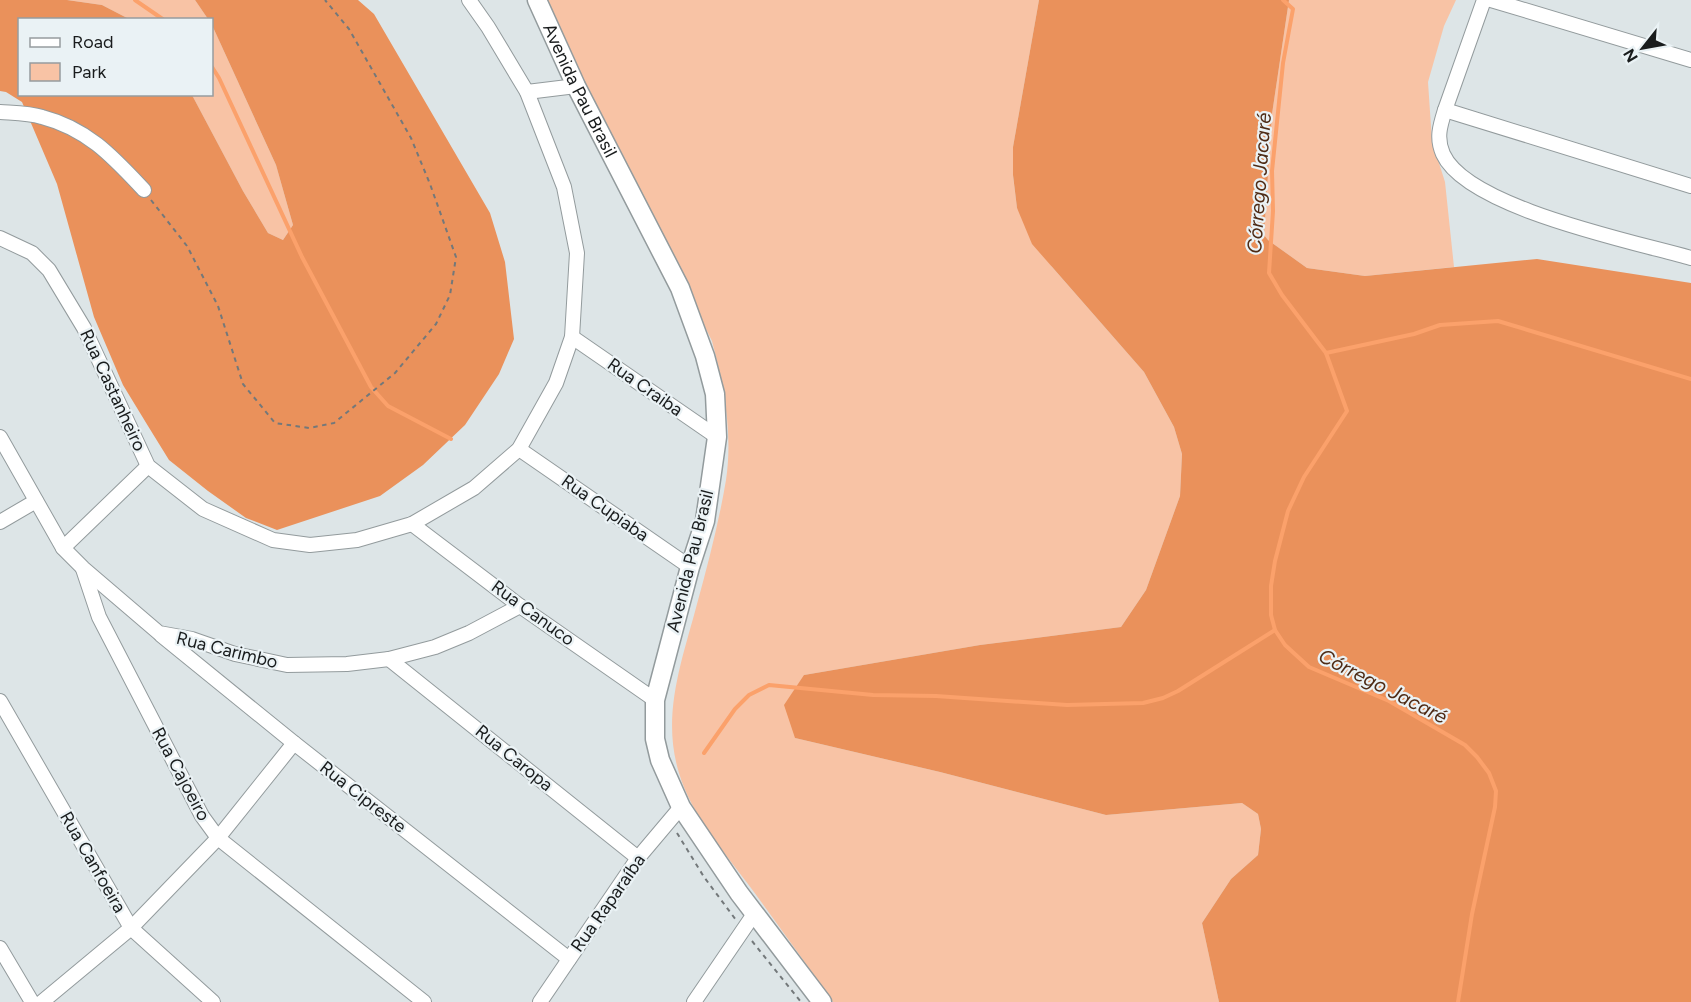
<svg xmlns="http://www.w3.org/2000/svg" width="1691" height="1002" viewBox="0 0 1691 1002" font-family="Figtree,sans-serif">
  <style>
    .green { fill: #f8c3a5 }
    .forest { fill: #ea915b }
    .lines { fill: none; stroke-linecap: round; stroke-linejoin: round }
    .stream { stroke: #fba16b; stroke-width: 4 }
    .street-casing { stroke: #939b9d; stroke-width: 16 }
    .secondary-casing { stroke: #939b9d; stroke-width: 21 }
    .path { stroke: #73787a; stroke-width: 2; stroke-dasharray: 4.5 4.5; stroke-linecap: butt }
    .street { stroke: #fff; stroke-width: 14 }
    .secondary { stroke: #fff; stroke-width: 18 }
    .labels { text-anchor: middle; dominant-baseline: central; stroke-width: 4.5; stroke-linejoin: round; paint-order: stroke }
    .street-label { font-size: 18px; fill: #191c1d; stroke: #eaf2f5 }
    .water-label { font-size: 20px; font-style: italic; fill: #4f2b15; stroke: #eaf2f5 }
  </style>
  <rect width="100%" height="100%" fill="#dde5e7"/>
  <!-- green -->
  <g class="green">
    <polygon points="67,0 195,0 208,19 129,19 102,5"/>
    <path d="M541,0h498l-26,147v29l4,32 35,59 92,105 30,55 8,27 -2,42 -34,94 -25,37 -141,18 -176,30 -9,63 145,34 166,43 136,-12 16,11 3,15 -3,26 -27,24 -29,44 17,79h-386c-28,-39 -56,-79 -85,-118 -26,-35 -56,-68 -69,-111 -18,-58 3,-112 18,-169 11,-40 22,-82 29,-124 7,-47 -2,-93 -14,-139z"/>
    <polygon points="1289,0 1456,0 1444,26 1428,82 1432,141 1445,182 1454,267 1365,276 1307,268 1268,240 1264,235 1272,114"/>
    <polygon points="212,25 276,165 293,225 283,240 268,233 243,191 192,95 212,94"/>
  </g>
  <!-- forest -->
  <g class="forest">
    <polygon points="0,0 67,0 102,5 129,19 20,20 20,94 192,95 243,191 268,233 283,240 293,225 276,165 212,25 212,20 208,19 195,0 358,0 374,14 490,213 505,262 514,339 499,374 465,425 423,465 380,496 277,530 246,518 208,491 169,460 148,426 123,385 94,317 57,184 22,102 6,92 0,91"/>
    <polygon points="1039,0 1289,0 1272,114 1264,235 1268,240 1307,268 1365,276 1537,259 1691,283 1691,1002 1219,1002 1202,923 1231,879 1258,855 1261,829 1258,814 1242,803 1106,815 940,772 795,738 784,705 804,675 980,645 1121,627 1146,590 1180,496 1182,454 1174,427 1144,372 1032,244 1017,208 1013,175 1013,147"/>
  </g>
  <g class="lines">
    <!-- stream -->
    <g class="stream">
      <polyline points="135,0 164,20"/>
      <polyline points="1283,0 1293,9 1283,63 1272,171 1273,211 1269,273 1282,295 1326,353 1347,411 1304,477 1288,511 1275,561 1271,586 1271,615 1275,630 1285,645 1309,667 1389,701 1465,745 1477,757 1489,773 1496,791 1495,807 1472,914 1458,1002"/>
      <polyline points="212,67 219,78 302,257 371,387 388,406 451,439"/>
      <polyline points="1326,353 1414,334 1440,325 1498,321 1691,379"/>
      <polyline points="704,753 735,709 749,695 769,685 873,695 936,696 1067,705 1143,703 1163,698 1178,691 1275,630"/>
    </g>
    <defs>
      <g id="street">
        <polyline points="1484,0 1445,110 1691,186"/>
        <polyline points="1491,0 1691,60"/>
        <polyline points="527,92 576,86"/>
        <path d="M1445,110c-5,16 -9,28 -2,44 24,54 192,88 248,104"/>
        <path d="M0,112c14,1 29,1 42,5 46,12 71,40 102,73"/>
        <polyline points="0,238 32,253 49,270 84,328 148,466 203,509 273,540 310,545 357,540 412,524 474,488 519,449 556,383 572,337 577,253 564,187 527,92 488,27 469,0"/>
        <polyline points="572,337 717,437"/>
        <polyline points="0,437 63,548 83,568 159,633 192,639 235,654 287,665 347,664 389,659 435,647 469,633 520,606"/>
        <polyline points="519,449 690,567"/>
        <polyline points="0,522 36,501"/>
        <polyline points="412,524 520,606 655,700"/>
        <polyline points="63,548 148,466"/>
        <polyline points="83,569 99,617 202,816 218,838 424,1002"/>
        <polyline points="161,635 294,743 569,959"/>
        <polyline points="389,659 638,858"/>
        <polyline points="0,701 131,928 213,1002"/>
        <polyline points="0,948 32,1002"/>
        <polyline points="42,1002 131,928 218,838 294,743"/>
        <polyline points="540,1002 638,858 681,807"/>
        <polyline points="694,1002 754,914"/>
      </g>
      <g id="secondary">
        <path id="s1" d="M537,0l39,86 104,202 25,68 10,38 2,43 -12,84 -15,46 -35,133v39l5,21 21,47 58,86 83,109"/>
      </g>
    </defs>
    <!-- street casing -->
    <use href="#street" class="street-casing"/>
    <!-- secondary casing -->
    <use href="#secondary" class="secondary-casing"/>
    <!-- path -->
    <g class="path">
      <polyline points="151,200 187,246 218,306 243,384 275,423 309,428 334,423 395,373 436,324 450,295 456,257 430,184 411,138 349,29 325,0"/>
      <polyline points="677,833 704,877 736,920"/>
      <polyline points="752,941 801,1002"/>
    </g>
    <!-- street -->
    <use href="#street" class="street"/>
    <!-- secondary -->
    <use href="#secondary" class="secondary"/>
  </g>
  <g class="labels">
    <!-- street labels -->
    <g class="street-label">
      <text stroke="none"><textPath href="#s1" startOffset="100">Avenida Pau Brasil</textPath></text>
      <text transform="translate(645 387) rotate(35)">Rua Craiba</text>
      <text transform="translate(113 390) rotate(65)">Rua Castanheiro</text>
      <text transform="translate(605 508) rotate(35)">Rua Cupiaba</text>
      <text transform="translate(690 561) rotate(-76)">Avenida Pau Brasil</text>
      <text transform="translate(533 613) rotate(36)">Rua Canuco</text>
      <text transform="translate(227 650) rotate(14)">Rua Carimbo</text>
      <text transform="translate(514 758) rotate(39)">Rua Caropa</text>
      <text transform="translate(181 774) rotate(62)">Rua Cajoeiro</text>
      <text transform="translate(363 797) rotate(38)">Rua Cipreste</text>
      <text transform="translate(93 862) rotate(60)">Rua Canfoeira</text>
      <text transform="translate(608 903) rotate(-55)">Rua Raparaíba</text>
    </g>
    <!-- water labels -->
    <g class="water-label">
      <text transform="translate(1259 183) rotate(-86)">Córrego Jacaré</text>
      <text transform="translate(1383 686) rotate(27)">Córrego Jacaré</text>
    </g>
  </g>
  <!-- legend -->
  <rect x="18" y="18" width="195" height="78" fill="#eaf2f5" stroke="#969c9f" stroke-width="1.5"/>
  <rect x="30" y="38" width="30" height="9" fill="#ffffff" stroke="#969c9f" stroke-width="1.5"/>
  <text x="72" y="48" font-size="18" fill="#191c1d">Road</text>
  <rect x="30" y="63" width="30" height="18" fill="#f8c3a5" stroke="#969c9f" stroke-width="1.5"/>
  <text x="72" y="78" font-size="18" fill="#191c1d">Park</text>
  <!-- north arrow -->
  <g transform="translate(1643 48) rotate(239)" stroke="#eaf2f5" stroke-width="4.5" paint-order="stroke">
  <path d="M0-4.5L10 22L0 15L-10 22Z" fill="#191c1d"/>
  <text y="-9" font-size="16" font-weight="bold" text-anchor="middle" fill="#191c1d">N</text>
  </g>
</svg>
